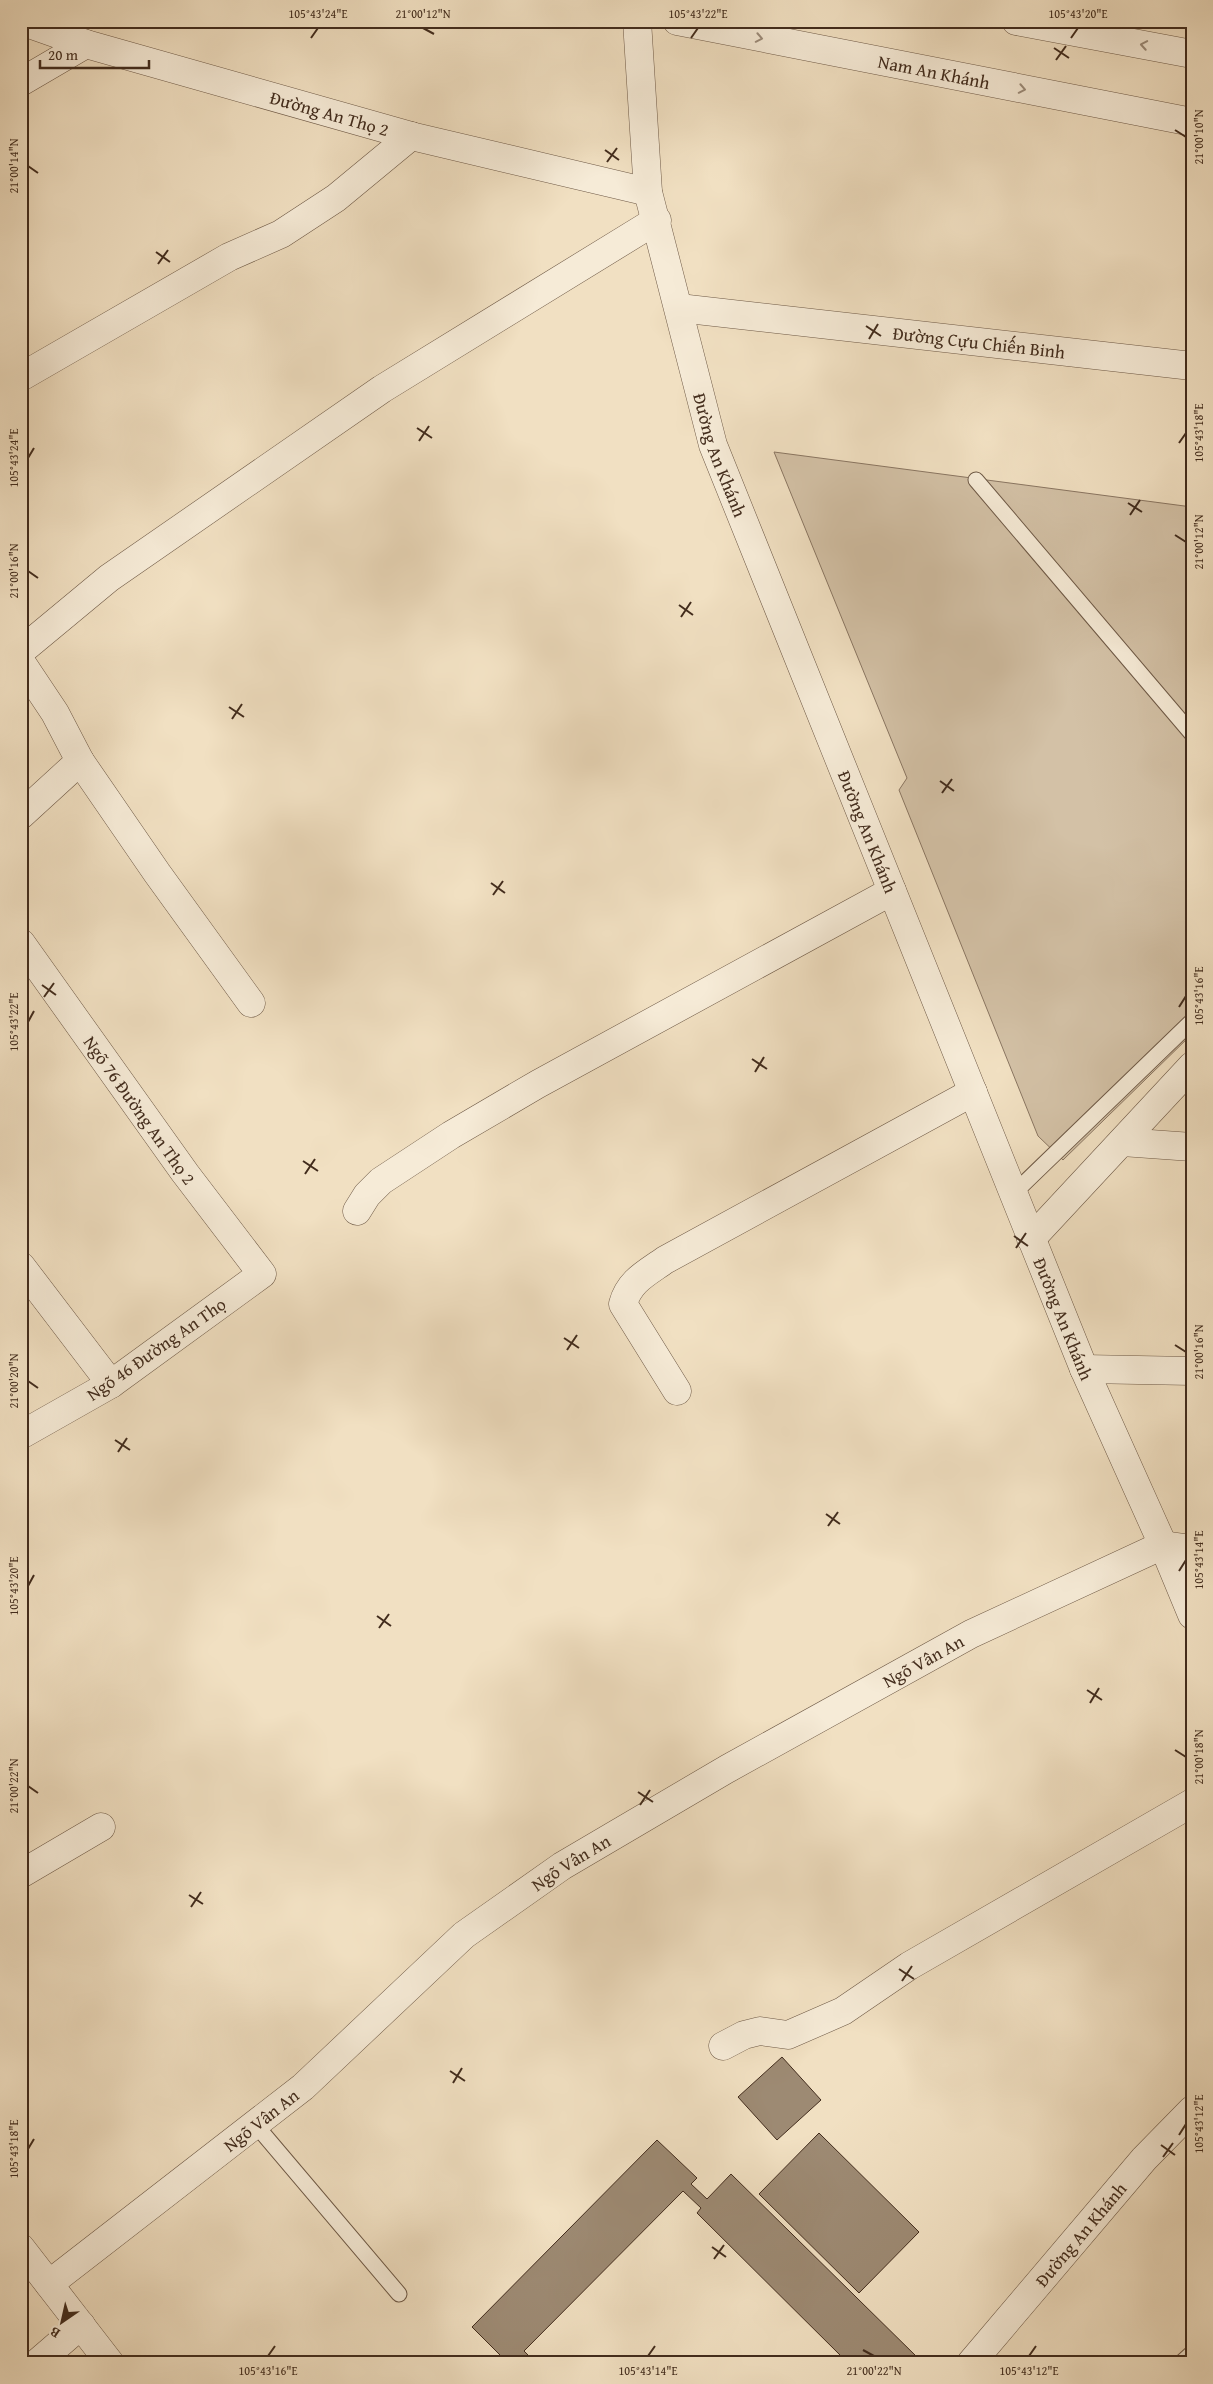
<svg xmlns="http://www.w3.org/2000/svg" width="1213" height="2384" viewBox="0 0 1213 2384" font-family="'Gentium Book Plus',serif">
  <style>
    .green { fill: #d3c1a6; stroke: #8a7662 }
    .building { fill: #9d8a73; stroke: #422c1d }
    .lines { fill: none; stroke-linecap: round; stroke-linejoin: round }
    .service-casing { stroke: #6e5946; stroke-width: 17 }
    .minor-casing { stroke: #6e5946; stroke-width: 29 }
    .tertiary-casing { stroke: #6e5946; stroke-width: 29 }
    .service { stroke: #f6ebd7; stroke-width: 15 }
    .minor { stroke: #f6ebd7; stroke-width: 28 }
    .tertiary { stroke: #f6ebd7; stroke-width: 28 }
    .oneway { stroke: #9c8c7a }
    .ticks { fill: none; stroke: #422c1d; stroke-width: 2 }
    .labels { text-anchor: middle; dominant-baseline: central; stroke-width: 4; stroke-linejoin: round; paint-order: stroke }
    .street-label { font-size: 18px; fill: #422c1d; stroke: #f6ebd7 }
    .neatline { fill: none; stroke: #422c1d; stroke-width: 2 }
    .ticks-label { font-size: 12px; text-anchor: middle; fill: #422c1d }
  </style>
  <rect width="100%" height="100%" fill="#f1e0c2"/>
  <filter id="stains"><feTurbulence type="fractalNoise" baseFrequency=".004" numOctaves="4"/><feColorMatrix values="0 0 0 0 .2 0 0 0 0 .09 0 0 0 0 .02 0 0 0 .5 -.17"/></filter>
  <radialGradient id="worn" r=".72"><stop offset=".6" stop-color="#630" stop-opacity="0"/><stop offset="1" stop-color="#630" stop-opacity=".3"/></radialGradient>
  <!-- green -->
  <polygon class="green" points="774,452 1192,507 1192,1034 1063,1160 1038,1136 899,790 907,778"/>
  <!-- building -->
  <g class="building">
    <polygon points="782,2057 821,2100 777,2140 738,2097"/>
    <polygon points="819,2133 919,2232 859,2293 759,2194"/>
    <polygon points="657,2140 697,2178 691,2184 707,2199 731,2174 918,2358 913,2363 839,2363 843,2358 697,2213 701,2208 683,2191 524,2351 536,2363 521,2363 517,2360 514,2363 508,2363 472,2327"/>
  </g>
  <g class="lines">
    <defs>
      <g id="service">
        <polyline points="976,480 1192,734"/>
        <polyline points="1013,1194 1192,1021"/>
        <polyline points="255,2124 399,2294"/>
        <polyline points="1181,2363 1192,2353"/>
      </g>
      <g id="minor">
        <path id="s1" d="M21,21l65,23 325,92 237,56"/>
        <polyline points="21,82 86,44"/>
        <path id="s2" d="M679,308l513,58"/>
        <polyline points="21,377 229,257 281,234 336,198 411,136"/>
        <polyline points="21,651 109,578 382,389 657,220"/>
        <polyline points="21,662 55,713 80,761 21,815"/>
        <polyline points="80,761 157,873 251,1003"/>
        <path id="s3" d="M21,943l164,230 77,101 -151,110 -90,51"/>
        <polyline points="1122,1142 1192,1147"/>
        <polyline points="357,1211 367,1195 381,1181 451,1135 538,1084 892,891"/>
        <polyline points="1031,1239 1192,1066"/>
        <polyline points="21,1266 111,1384"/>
        <polyline points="1084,1369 1192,1371"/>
        <path d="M677,1391l-54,-87c6,-23 24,-31 42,-44l308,-168"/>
        <polyline points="21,1874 101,1827"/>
        <polyline points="723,2046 744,2035 760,2031 788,2035 843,2011 909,1966 1192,1803"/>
        <polyline points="21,2248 110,2363"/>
        <path id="s4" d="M49,2284l254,-197 161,-152 98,-69 165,-97 244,-135 192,-89 29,4"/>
        <polyline points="37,2363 81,2325"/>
      </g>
      <g id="tertiary">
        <path id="s5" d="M637,21l11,171 65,253 371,924 79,176 29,70"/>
        <path id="s6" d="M677,21l515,101"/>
        <polyline points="1016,21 1192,54"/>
        <path id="s7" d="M971,2363l173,-204 48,-49"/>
      </g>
    </defs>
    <!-- service casing -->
    <use href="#service" class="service-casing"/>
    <!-- minor casing -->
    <use href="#minor" class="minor-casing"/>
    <!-- tertiary casing -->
    <use href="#tertiary" class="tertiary-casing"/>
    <!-- service -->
    <use href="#service" class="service"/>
    <!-- minor -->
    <use href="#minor" class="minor"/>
    <!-- tertiary -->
    <use href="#tertiary" class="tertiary"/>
  </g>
  <!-- one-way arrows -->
  <defs><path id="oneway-chevron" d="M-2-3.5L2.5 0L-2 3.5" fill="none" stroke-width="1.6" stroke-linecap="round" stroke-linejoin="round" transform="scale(1.25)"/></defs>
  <g class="oneway">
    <use href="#oneway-chevron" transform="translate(759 38) rotate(11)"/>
    <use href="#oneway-chevron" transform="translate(1144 45) rotate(-170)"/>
    <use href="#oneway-chevron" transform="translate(1022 89) rotate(11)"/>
  </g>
  <!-- ticks -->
  <path class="ticks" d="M423,28l11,6M311,38l7,-10M691,38l7,-10M1071,38l7,-10M1054,48l15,10M1056,60l10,-14M1175,130l11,7M605,150l14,10M607,162l10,-14M28,166l10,7M156,252l14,10M158,264l10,-14M866,326l15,10M869,339l9,-15M417,428l15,10M419,441l10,-15M1179,443l7,-10M28,458l6,-10M1128,503l14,9M1130,515l10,-15M1175,535l11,7M28,571l10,7M679,605l14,10M681,617l10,-15M229,707l15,10M232,719l10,-15M940,781l14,10M942,793l10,-14M491,883l14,10M493,895l10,-14M42,985l14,10M44,997l10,-14M1179,1007l7,-11M28,1022l6,-11M752,1059l15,10M755,1072l9,-15M303,1161l15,10M305,1174l10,-15M1014,1236l14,10M1016,1248l10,-15M564,1338l15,10M1175,1345l11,7M567,1350l10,-15M28,1381l10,7M115,1440l15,10M118,1452l9,-14M826,1514l14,10M828,1526l10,-14M1179,1571l7,-11M28,1586l6,-11M377,1616l14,10M379,1628l10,-14M1087,1690l15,10M1090,1703l9,-15M1175,1750l11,7M28,1786l10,7M638,1792l15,10M640,1805l10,-15M189,1895l14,9M191,1907l10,-15M899,1969l15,10M902,1981l10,-15M450,2071l15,10M453,2083l9,-15M1179,2135l7,-11M1161,2145l14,10M28,2149l6,-10M1163,2157l10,-14M712,2247l14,10M714,2259l10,-14M863,2350l11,6M268,2356l7,-10M648,2356l7,-10M1029,2356l7,-10"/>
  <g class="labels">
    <!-- street labels -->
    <g class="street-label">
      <text stroke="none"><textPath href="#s6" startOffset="262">Nam An Khánh</textPath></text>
      <text stroke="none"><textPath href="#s1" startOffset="322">Đường An Thọ 2</textPath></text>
      <text stroke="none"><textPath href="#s2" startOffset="302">Đường Cựu Chiến Binh</textPath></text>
      <text stroke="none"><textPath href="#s5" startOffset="444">Đường An Khánh</textPath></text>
      <text stroke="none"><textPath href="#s5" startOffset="849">Đường An Khánh</textPath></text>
      <text stroke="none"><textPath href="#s3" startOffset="205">Ngõ 76 Đường An Thọ 2</textPath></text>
      <text stroke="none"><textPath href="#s5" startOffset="1374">Đường An Khánh</textPath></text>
      <text transform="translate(156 1349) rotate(-35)">Ngõ 46 Đường An Thọ</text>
      <text stroke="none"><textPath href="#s4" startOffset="1078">Ngõ Vân An</textPath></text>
      <text stroke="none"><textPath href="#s4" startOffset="672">Ngõ Vân An</textPath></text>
      <text stroke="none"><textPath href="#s4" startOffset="268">Ngõ Vân An</textPath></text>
      <text stroke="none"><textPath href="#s7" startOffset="169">Đường An Khánh</textPath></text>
    </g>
  </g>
  <!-- margin -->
  <rect width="1213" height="2384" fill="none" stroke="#f1e0c2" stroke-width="55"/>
  <!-- north arrow -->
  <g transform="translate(62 2322) rotate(214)" stroke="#f6ebd7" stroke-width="4" paint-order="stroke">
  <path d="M0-4L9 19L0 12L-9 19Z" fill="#422c1d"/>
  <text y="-8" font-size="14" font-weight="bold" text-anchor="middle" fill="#422c1d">B</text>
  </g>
  <!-- scale -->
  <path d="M40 60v8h109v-8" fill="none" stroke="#422c1d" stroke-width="2.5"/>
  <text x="48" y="60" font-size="15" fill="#422c1d" stroke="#f6ebd7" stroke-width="4" paint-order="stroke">20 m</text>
  <rect x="28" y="28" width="1158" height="2328" class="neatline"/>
  <g class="ticks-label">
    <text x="318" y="18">105°43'24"E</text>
    <text x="423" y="18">21°00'12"N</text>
    <text x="698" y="18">105°43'22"E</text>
    <text x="1078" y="18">105°43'20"E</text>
    <text transform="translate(1199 137) rotate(-90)" y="4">21°00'10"N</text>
    <text transform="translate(14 166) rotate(-90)" y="4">21°00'14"N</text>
    <text transform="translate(1199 433) rotate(-90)" y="4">105°43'18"E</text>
    <text transform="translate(14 458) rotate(-90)" y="4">105°43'24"E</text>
    <text transform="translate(1199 542) rotate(-90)" y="4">21°00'12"N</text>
    <text transform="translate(14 571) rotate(-90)" y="4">21°00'16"N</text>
    <text transform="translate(1199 996) rotate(-90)" y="4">105°43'16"E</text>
    <text transform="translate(14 1022) rotate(-90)" y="4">105°43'22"E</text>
    <text transform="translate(1199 1352) rotate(-90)" y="4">21°00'16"N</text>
    <text transform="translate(14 1381) rotate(-90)" y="4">21°00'20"N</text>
    <text transform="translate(1199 1560) rotate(-90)" y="4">105°43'14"E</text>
    <text transform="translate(14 1586) rotate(-90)" y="4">105°43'20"E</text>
    <text transform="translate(1199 1757) rotate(-90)" y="4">21°00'18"N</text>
    <text transform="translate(14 1786) rotate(-90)" y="4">21°00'22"N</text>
    <text transform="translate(1199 2124) rotate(-90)" y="4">105°43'12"E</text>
    <text transform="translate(14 2149) rotate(-90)" y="4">105°43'18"E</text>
    <text x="268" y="2375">105°43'16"E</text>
    <text x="648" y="2375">105°43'14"E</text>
    <text x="874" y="2375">21°00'22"N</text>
    <text x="1029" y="2375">105°43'12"E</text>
  </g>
  <rect width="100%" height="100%" filter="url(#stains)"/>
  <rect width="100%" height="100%" fill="url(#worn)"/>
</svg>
